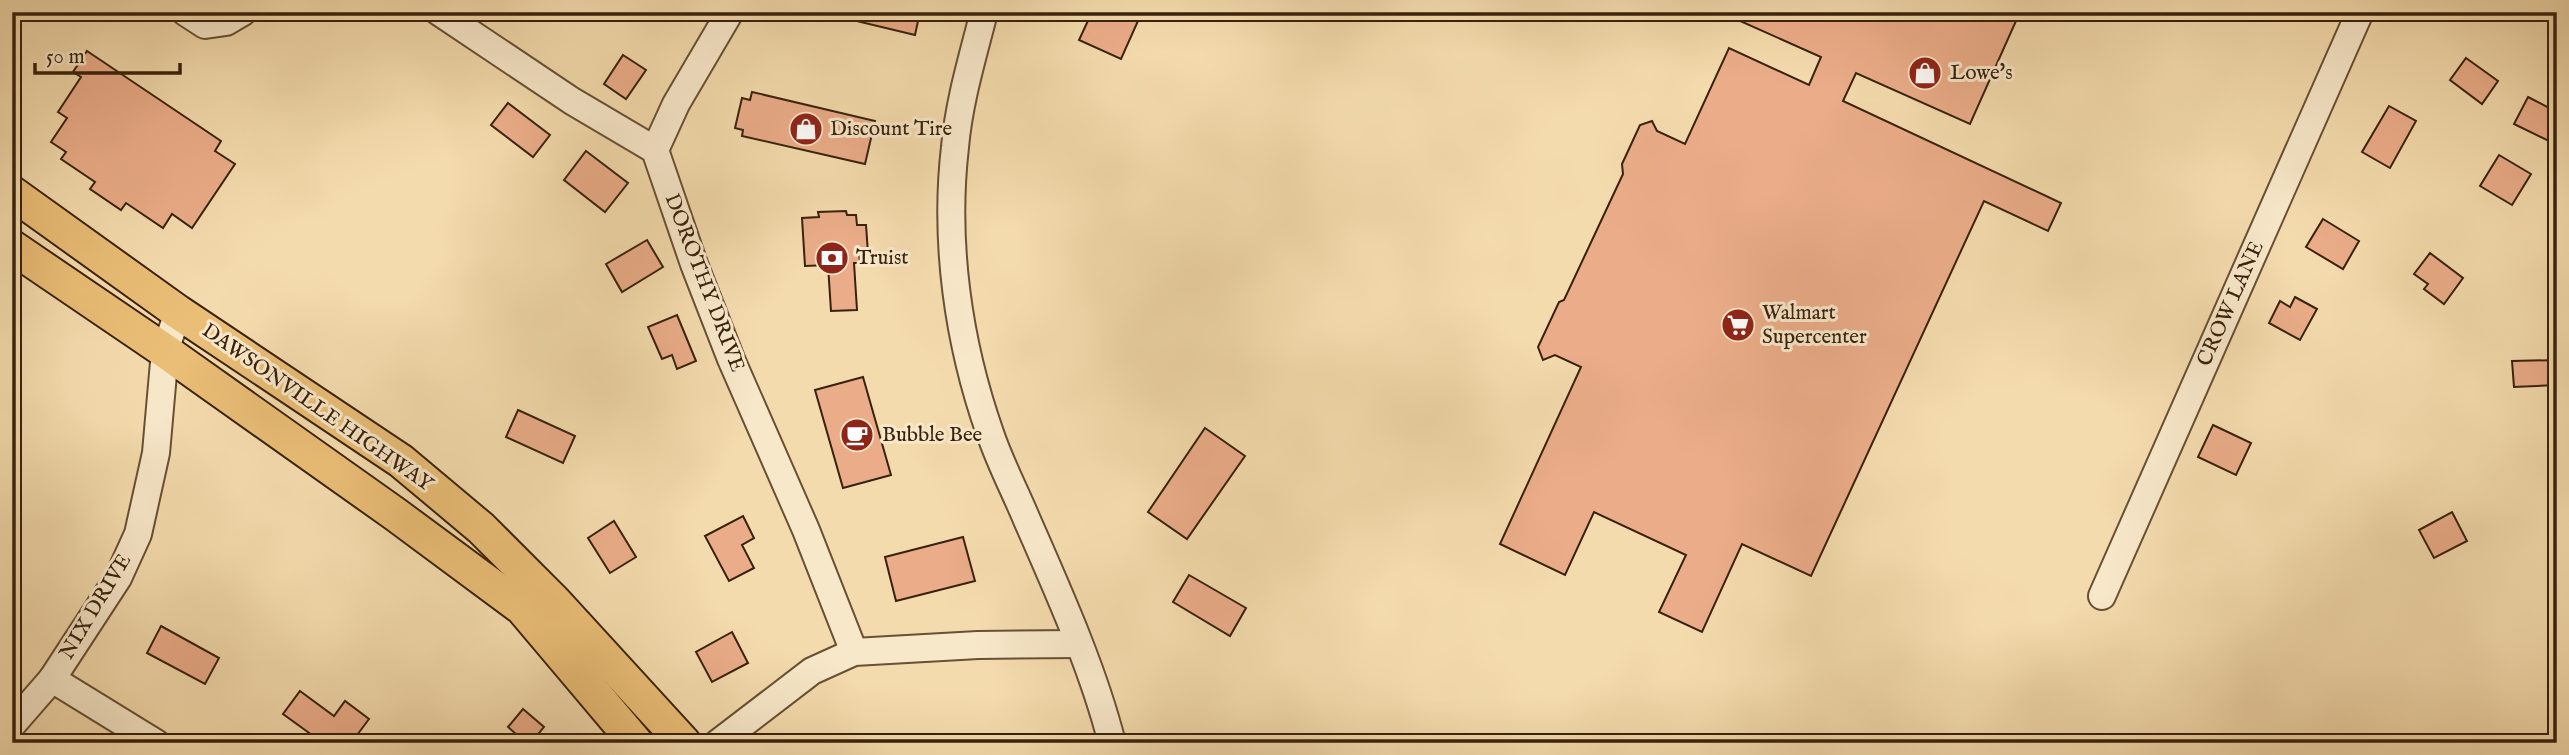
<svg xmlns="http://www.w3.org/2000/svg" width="2569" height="755" viewBox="0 0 2569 755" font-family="'IM FELL English',serif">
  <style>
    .building { fill: #ebad89; stroke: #38210c; stroke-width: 2 }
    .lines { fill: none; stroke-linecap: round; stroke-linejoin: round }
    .minor-casing { stroke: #675034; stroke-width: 30 }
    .major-casing { stroke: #38210c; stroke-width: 37 }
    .minor { stroke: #f8e8ca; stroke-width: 26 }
    .major { stroke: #eabe76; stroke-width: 33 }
    .labels { text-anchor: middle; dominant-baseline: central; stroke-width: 6; stroke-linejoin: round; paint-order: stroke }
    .poi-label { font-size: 21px; fill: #38210c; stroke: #f8e8ca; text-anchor: start }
    .street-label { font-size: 21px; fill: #38210c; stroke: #f8e8ca }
  </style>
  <rect width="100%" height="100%" fill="#f4dbad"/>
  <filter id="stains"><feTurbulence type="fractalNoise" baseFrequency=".00286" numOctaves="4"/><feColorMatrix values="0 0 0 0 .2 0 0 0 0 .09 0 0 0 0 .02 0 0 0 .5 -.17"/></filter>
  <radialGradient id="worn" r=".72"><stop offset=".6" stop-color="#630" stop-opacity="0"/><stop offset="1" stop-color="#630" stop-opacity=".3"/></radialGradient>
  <!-- building -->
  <g class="building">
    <polygon points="844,12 920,12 915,35 844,18"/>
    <polygon points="1092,12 1142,12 1121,59 1079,40"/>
    <polygon points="1720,12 2020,12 1970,124 1856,73 1843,101 2061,203 2048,231 1984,201 1811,576 1742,544 1702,632 1659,612 1686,555 1594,512 1565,575 1500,544 1581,367 1555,355 1543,360 1538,347 1559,302 1564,300 1623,174 1622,164 1640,125 1652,121 1657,131 1685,144 1729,48 1809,85 1821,57"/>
    <polygon points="87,51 221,141 215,151 235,164 192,228 172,214 163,228 126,203 121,210 90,189 95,182 61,159 66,152 51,142 67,118 58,112 81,77 73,72"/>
    <polygon points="623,55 646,70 626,99 604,84"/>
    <polygon points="2466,58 2498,81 2482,104 2450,80"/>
    <polygon points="752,92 875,121 865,164 742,136 743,130 735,128 742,98 750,100"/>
    <polygon points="2528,97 2557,112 2557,131 2551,142 2514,124"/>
    <polygon points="508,103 550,135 533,157 491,125"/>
    <polygon points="2389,106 2416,121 2390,168 2362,152"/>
    <polygon points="586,151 628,183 605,212 564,180"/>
    <polygon points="2499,155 2531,174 2512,205 2480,186"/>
    <polygon points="846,211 847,215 856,215 857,225 866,225 868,253 859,253 860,263 854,263 857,310 831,311 828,265 805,266 802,218 819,217 818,212"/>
    <polygon points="2323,219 2359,241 2343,269 2306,247"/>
    <polygon points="647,240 663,267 622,292 606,264"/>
    <polygon points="2430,253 2463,278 2444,304 2424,289 2428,284 2414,274"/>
    <polygon points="2295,297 2317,309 2300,340 2269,323 2280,301 2290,307"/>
    <polygon points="677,315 696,361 677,369 672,355 662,359 648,327"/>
    <polygon points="2557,360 2557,385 2514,387 2512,361"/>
    <polygon points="863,377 891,475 843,488 815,390"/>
    <polygon points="518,410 575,436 563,463 506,437"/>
    <polygon points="2213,425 2251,443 2236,475 2198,457"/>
    <polygon points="1205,428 1245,456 1187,539 1148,512"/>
    <polygon points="2452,512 2467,541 2434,558 2419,530"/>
    <polygon points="743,516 754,538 742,545 754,568 729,581 705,536"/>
    <polygon points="614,521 636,557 610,573 588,538"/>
    <polygon points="963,537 975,581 896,601 885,557"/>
    <polygon points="1189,575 1246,608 1230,636 1173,602"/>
    <polygon points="161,626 219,658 205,684 147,653"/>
    <polygon points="732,632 748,663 712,682 696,652"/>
    <polygon points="300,691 334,716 345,701 369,719 351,743 323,743 283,714"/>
    <polygon points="523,709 544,727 531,743 526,743 508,727"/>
  </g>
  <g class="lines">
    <defs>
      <g id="minor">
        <polyline points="185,12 205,25 226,22 243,12"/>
        <polyline points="439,12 572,101 655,150 694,264 731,359 806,530 854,652"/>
        <path d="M984,12c-11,44 -25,89 -29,135 -11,95 3,195 35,286 10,30 25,58 37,87 31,71 66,148 85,223"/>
        <polyline points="655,150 676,104 730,12"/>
        <polyline points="2102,596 2360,12"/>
        <polyline points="52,679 156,743"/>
        <polyline points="12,725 52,679 118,578 138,534 156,453 165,351 178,312"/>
        <polyline points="718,743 812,671 854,652 978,645 1078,644"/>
      </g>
      <g id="major">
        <polyline points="12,193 178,312 401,461 481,528 554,601 684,743"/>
        <polyline points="12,247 165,351 395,514 522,608 636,743"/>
      </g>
    </defs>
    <!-- minor casing -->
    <use href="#minor" class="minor-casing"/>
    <!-- major casing -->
    <use href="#major" class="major-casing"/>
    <!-- minor -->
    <use href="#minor" class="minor"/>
    <!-- major -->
    <use href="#major" class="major"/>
  </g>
  <!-- icons -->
  <defs>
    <symbol id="shop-disc" viewBox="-11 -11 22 22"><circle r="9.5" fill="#8f2418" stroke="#f8e8ca"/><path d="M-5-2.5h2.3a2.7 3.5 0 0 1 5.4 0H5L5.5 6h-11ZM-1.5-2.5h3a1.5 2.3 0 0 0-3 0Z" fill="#fff"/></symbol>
    <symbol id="bank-disc" viewBox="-11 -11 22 22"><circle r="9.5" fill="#8f2418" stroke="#f8e8ca"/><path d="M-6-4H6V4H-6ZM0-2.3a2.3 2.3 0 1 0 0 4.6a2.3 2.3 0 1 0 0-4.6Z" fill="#fff"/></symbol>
    <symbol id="supermarket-disc" viewBox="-11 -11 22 22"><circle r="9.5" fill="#8f2418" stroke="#f8e8ca"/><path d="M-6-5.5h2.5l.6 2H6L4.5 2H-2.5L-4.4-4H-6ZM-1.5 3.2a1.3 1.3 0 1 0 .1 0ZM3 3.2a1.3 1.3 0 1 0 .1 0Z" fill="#fff"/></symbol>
    <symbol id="cafe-disc" viewBox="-11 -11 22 22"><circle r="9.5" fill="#8f2418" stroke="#f8e8ca"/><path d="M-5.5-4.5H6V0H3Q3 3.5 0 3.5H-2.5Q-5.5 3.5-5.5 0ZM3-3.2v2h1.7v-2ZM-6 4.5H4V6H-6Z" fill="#fff"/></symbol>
  </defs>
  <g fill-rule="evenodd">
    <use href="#shop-disc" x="1906" y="54" width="38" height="38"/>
    <use href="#shop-disc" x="787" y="110" width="38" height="38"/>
    <use href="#bank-disc" x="813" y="239" width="38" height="38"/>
    <use href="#supermarket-disc" x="1719" y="306" width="38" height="38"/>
    <use href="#cafe-disc" x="838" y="416" width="38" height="38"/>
  </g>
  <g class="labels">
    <!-- poi labels -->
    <g class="poi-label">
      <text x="1950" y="73">Lowe's</text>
      <text x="830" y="129">Discount Tire</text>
      <text x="856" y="258">Truist</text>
      <text x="1762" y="313">Walmart<tspan x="1762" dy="24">Supercenter</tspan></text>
      <text x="882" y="435">Bubble Bee</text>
    </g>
    <!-- street labels -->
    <g class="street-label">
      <text transform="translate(704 283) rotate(69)">DOROTHY DRIVE</text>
      <text transform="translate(2231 304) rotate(-66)">CROW LANE</text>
      <text transform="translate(317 408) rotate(35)">DAWSONVILLE HIGHWAY</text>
      <text transform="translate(96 607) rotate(-59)">NIX DRIVE</text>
    </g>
  </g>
  <!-- margin -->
  <rect width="2569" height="755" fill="none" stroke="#f4dbad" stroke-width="42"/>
  <rect x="14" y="14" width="2541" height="727" fill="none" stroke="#38210c" stroke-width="3.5"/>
  <rect x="21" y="21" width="2527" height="713" fill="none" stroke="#38210c" stroke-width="2"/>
  <!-- scale -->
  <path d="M35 63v10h145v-10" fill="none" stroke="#38210c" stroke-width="3.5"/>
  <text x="46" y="63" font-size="21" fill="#38210c" stroke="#f8e8ca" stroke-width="5" paint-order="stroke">50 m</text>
  <rect width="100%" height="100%" filter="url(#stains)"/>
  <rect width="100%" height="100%" fill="url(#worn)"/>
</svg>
